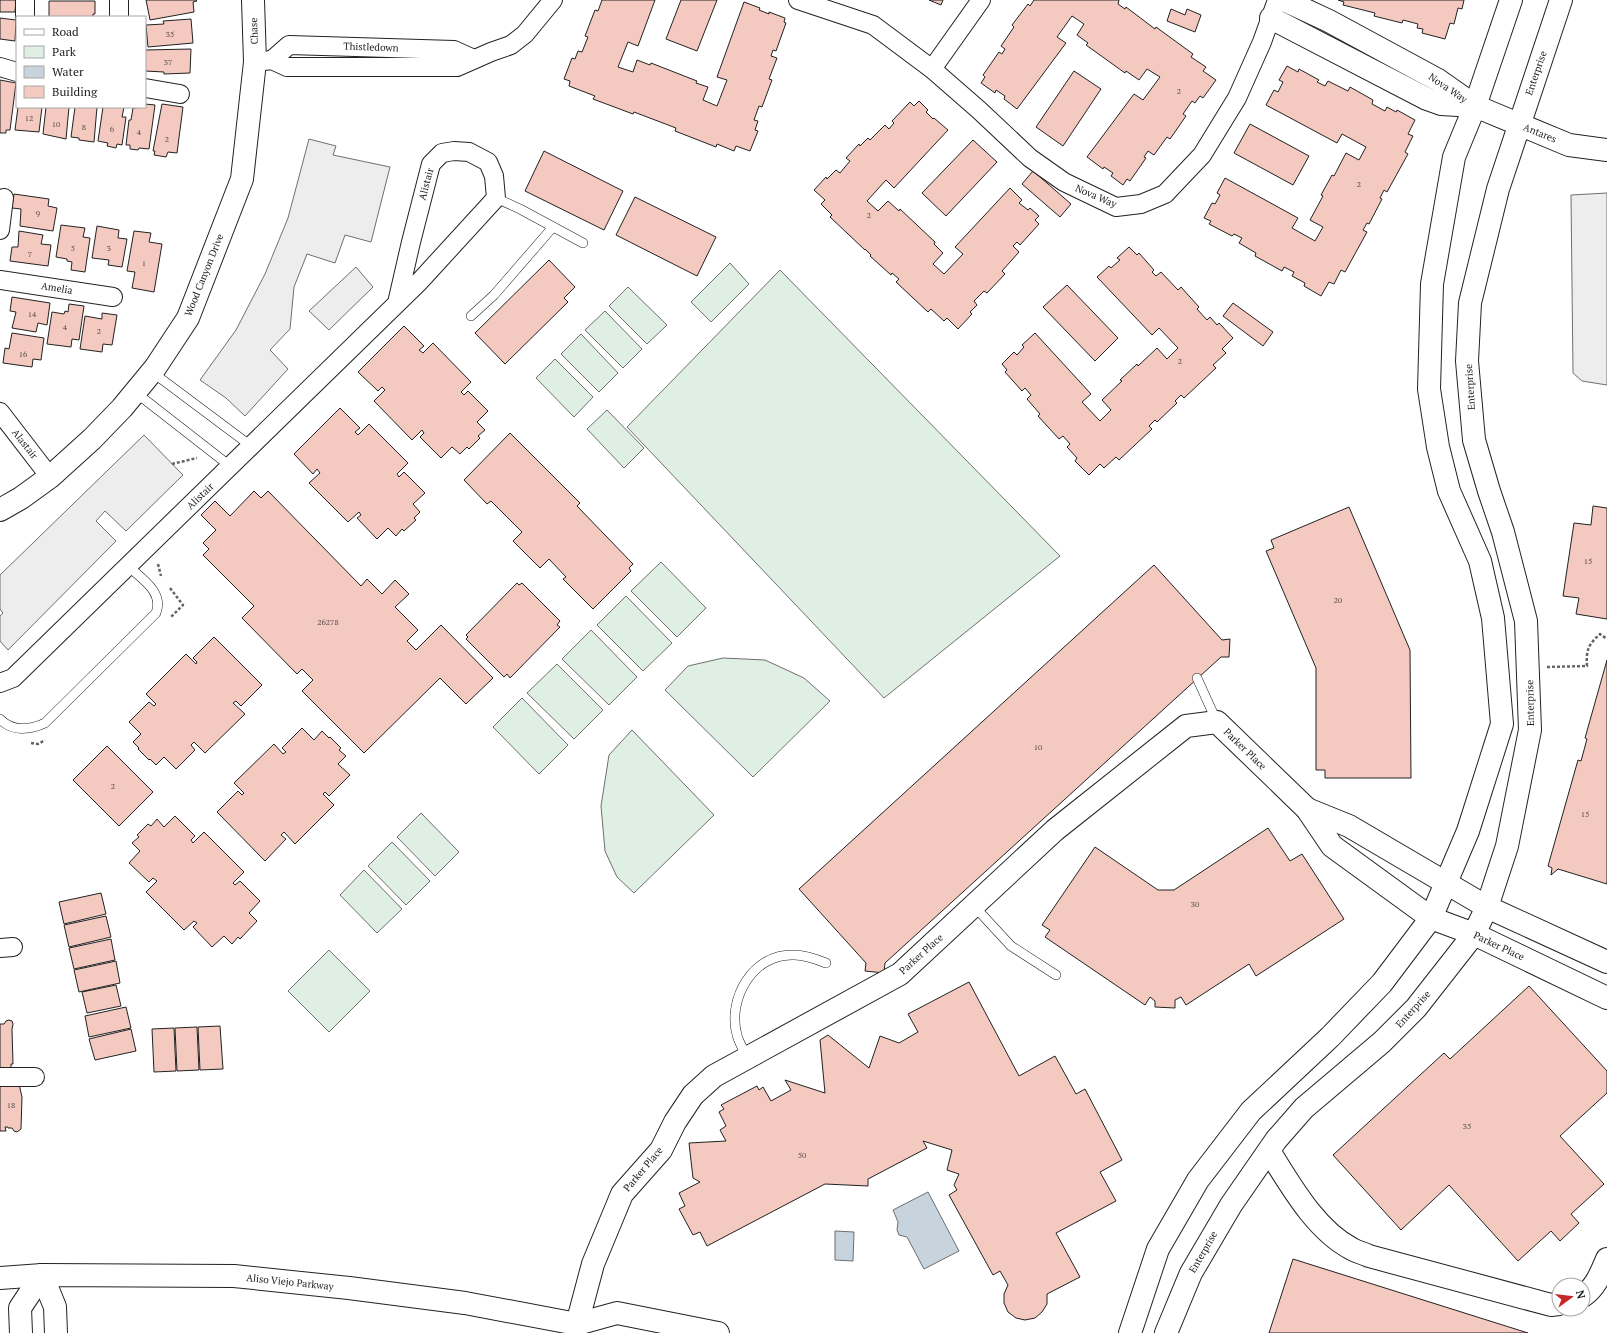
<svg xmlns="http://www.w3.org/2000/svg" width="1607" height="1333" viewBox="0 0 1607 1333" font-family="'PT Serif',serif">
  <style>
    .green { fill: #e0efe3; stroke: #6f6f6f }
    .parking { fill: #ededed; stroke: #6f6f6f }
    .water { fill: #c7d3dd; stroke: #6f6f6f }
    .building { fill: #f3c9c0; stroke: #222 }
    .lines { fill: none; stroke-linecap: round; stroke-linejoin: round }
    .service-casing { stroke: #222; stroke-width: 10 }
    .minor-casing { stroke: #222; stroke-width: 20 }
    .tertiary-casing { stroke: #222; stroke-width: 24 }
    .secondary-casing { stroke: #222; stroke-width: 24 }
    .path { stroke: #646464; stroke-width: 2.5; stroke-dasharray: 3 2; stroke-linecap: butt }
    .service { stroke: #fff; stroke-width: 9 }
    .minor { stroke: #fff; stroke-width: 18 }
    .tertiary { stroke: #fff; stroke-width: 22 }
    .secondary { stroke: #fff; stroke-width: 22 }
    .labels { text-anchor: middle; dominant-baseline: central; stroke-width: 3; stroke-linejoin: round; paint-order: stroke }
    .number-label { font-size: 8px; fill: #564c4a }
    .street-label { font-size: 10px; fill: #222; stroke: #fff }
  </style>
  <rect width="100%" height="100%" fill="#fff"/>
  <!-- green -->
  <g class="green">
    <polygon points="730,263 749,284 711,322 691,302"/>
    <polygon points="780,270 1060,556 884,698 627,427"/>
    <polygon points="628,287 667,325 647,344 609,306"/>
    <polygon points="605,311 642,349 623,368 585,330"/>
    <polygon points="581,334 618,373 599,392 561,354"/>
    <polygon points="555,359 593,397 574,417 536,378"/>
    <polygon points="607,410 644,448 624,468 587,429"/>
    <polygon points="661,562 706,608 677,637 631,591"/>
    <polygon points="626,596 672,643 643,671 597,625"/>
    <polygon points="591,630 637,677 609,705 562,659"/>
    <polygon points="723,658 765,660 804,678 830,701 753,777 665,690 688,666"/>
    <polygon points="557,664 603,710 574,739 527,693"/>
    <polygon points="522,698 568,745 539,774 493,727"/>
    <polygon points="632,730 714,815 634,893 617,877 605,851 601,806 609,755"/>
    <polygon points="421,813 459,852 435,876 397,837"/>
    <polygon points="392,842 430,881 406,905 368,866"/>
    <polygon points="364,870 402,909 377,933 340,895"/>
    <polygon points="329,950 370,991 329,1032 288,991"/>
  </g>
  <!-- parking -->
  <g class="parking">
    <polygon points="309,139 336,146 333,155 390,167 371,242 345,235 335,263 307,254 294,287 290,329 270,350 288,369 245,416 226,398 200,380 236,330 265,274 288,218"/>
    <polygon points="1607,193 1607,385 1582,381 1573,373 1571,195"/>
    <polygon points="356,267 373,287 329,330 309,311"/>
    <polygon points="144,435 183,475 126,531 105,511 96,521 116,541 8,650 0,641 0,616 3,613 0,609 0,575"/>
  </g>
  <!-- water -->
  <g class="water">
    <polygon points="928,1192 959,1251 924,1269 907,1237 899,1235 897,1230 898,1222 893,1210"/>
    <polygon points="835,1231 854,1232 853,1261 835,1260"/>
  </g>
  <!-- building -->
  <g class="building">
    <polygon points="0,0 16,0 15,12 0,12"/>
    <polygon points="146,0 196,0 197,1 193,2 194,12 150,20"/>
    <polygon points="602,0 655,0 638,46 628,42 618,67 633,72 637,60 650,65 651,63 697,81 696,83 708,87 703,100 717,106 727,80 717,77 744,2 760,8 759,10 769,14 769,12 785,18 784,22 786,23 776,51 773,50 771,56 777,58 769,79 772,80 769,88 762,107 759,106 754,120 758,121 755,130 758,131 750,151 736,146 734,151 717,144 716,147 675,131 676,128 634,112 633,114 593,99 595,96 569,86 570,81 564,79 572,58 575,59 578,51 582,52 588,37 585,36 595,10 598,11"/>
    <polygon points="681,0 717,0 697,51 666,39"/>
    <polygon points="929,0 943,0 941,5"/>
    <polygon points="1034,0 1119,0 1118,4 1125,9 1126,7 1155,29 1156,27 1193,54 1191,57 1206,67 1203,71 1216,80 1203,98 1200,96 1195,103 1192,101 1183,114 1186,116 1170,139 1167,137 1154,155 1148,151 1144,157 1146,158 1130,181 1127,179 1123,185 1111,176 1113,173 1104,167 1103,169 1087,157 1134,94 1143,100 1160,77 1147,69 1139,80 1126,71 1125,73 1086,45 1088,43 1077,35 1084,24 1072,16 1057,37 1066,43 1017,109 1004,99 1005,96 996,90 995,93 981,83 985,77 983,75 999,52 1002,54 1005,49 1001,46 1014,27 1012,25 1028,4 1030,6"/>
    <polygon points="1338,0 1464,0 1462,9 1458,8 1454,24 1450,23 1445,39 1422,33 1423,29 1417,28 1418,24 1403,20 1402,23 1374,16 1375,13 1343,5 1344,2"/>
    <polygon points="49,1 95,1 95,14 93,14 93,17 49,17"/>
    <polygon points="1171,9 1185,15 1187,9 1201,15 1195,32 1167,21"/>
    <polygon points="0,18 16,20 15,41 0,39"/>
    <polygon points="191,19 193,43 148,47 146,25 164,24 163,21"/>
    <polygon points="191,49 190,73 164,74 164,72 145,71 145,50"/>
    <polygon points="1287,66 1298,72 1299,69 1319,80 1317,82 1325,86 1328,81 1348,91 1350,87 1373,100 1372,104 1385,111 1387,107 1396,112 1397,110 1415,120 1408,134 1413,136 1405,152 1408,154 1387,192 1384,190 1380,198 1382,199 1369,224 1367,223 1363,230 1367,232 1345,272 1341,270 1334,284 1329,282 1321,296 1304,286 1305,283 1292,276 1294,272 1284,267 1282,271 1255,256 1256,253 1239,243 1242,238 1234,234 1232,236 1209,224 1211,221 1204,218 1212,203 1215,204 1220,195 1217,193 1225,178 1298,218 1292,228 1315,241 1323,227 1310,220 1323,196 1321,195 1332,175 1334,176 1346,153 1359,160 1366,147 1342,134 1337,143 1266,105 1274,90 1278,92 1283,82 1279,80"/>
    <polygon points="1074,71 1101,89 1063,146 1036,127"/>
    <polygon points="0,80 16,83 10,130 6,130 6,133 0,133"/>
    <polygon points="919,101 928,110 926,112 933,119 934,118 948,130 894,188 886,180 867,201 878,211 888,201 899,211 900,209 935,242 934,244 943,253 933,264 944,274 963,254 955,247 1010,188 1022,200 1019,203 1028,210 1030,208 1039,216 1035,220 1039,224 1020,245 1017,242 1013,246 1019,252 1002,271 1005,274 987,293 984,291 974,301 977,305 970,312 972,314 958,329 947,318 944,321 931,309 928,312 896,282 899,279 892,273 891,275 870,256 871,255 865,249 865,250 830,217 832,215 821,204 825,200 814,190 826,177 827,179 836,170 840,173 850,161 846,158 859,144 860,146 868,138 870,140 885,125 889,129 894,123 892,121 910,102 914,106"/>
    <polygon points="145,104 155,105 149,149 139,148 138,150 130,149 130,145 126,145 129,120 131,120 133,108 145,107"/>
    <polygon points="162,104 183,107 177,153 168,152 166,157 154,155 155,151 153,151"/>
    <polygon points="18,107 42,107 39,132 15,130"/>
    <polygon points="46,107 69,107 66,139 43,134"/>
    <polygon points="75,107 97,107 94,142 79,140 79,138 71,137"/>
    <polygon points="103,107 124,107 122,117 126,117 122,145 117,144 116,148 107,146 108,143 98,141"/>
    <polygon points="1250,124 1309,156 1293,185 1234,153"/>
    <polygon points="973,140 997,162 946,216 922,193"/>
    <polygon points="544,151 623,191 604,230 525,191"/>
    <polygon points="1033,171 1071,204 1060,217 1022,184"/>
    <polygon points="14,194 49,199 48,206 57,208 53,231 20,226 21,209 12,208"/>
    <polygon points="635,197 716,237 697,276 616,235"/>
    <polygon points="61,225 85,228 83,237 90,238 85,272 71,270 72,262 67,261 67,259 56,257"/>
    <polygon points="97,226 119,230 118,238 127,239 122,267 108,265 109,260 92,258"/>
    <polygon points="19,231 43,235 41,244 51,245 48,266 10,261 12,247 18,247"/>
    <polygon points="134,231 151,233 149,242 162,244 154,292 132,288 135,272 127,271"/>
    <polygon points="1129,247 1137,255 1139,253 1154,270 1152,272 1156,276 1161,272 1178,290 1181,287 1199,307 1197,309 1207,320 1210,317 1217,325 1219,323 1233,338 1222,349 1226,353 1213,365 1216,368 1184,398 1181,395 1175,401 1177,403 1157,422 1155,420 1149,426 1152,429 1119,460 1116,457 1104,468 1100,464 1089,475 1075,461 1077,458 1067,447 1070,444 1063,436 1059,439 1038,416 1040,414 1027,399 1031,395 1025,388 1022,391 1005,372 1007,370 1002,364 1014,352 1017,355 1024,347 1022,345 1035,333 1091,394 1082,402 1100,421 1111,410 1102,400 1122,381 1120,380 1137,364 1138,366 1157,348 1167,359 1178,348 1159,328 1152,335 1097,277 1109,266 1111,268 1120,260 1117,258"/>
    <polygon points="549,260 575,287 564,298 568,302 505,364 475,333"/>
    <polygon points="1067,285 1118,338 1095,361 1043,307"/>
    <polygon points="12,297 50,303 47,325 38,323 36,332 12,328 16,312 10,311"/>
    <polygon points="1233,303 1273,332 1263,346 1223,316"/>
    <polygon points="69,304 84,306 79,340 72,339 71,347 47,344 52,312 64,314 65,311 68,312"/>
    <polygon points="102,313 117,315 112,345 103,344 102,352 80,349 85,316 102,319"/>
    <polygon points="404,326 424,346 419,350 423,353 433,343 471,382 461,392 464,395 468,391 488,411 477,422 485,430 478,436 480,438 469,449 467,447 460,454 452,447 441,458 420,437 424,433 422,430 412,440 374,401 385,390 382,387 378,391 358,372"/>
    <polygon points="12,333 44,338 41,360 33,359 32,367 3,363 5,348 9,349"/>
    <polygon points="340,408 360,428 355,432 358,435 369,424 408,463 397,474 399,477 404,472 425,493 413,504 420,512 414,518 416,520 404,531 402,529 396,536 388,528 377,539 357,518 361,515 359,512 348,522 309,483 320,473 317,469 313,474 294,454"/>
    <polygon points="510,433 580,503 577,506 633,564 629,568 631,571 593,609 563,579 566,577 549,559 540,568 513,541 522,532 491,501 487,504 464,480"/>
    <polygon points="254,491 261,498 268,491 361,586 367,579 382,594 395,580 409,594 395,607 418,630 407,641 416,650 441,625 493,678 466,704 440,678 364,753 302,691 313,680 302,669 297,674 242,618 254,606 203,555 209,549 203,543 216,530 201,515 215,501 230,516"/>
    <polygon points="1593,506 1607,508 1607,619 1576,614 1579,598 1563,596 1574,523 1591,525"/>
    <polygon points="1349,507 1410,650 1411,778 1325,778 1325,770 1316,770 1316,668 1266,551 1274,548 1271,540"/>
    <polygon points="1154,565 1222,640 1230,639 1229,657 1221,657 885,963 884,973 865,971 866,963 799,889"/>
    <polygon points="517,583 519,585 522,583 560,621 557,625 560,627 510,678 507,674 504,677 466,639 468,637 466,635"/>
    <polygon points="214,637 262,685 241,706 236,701 233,703 245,714 205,753 194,742 191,745 195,750 176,769 164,757 156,765 150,759 149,760 138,749 139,748 133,742 141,734 129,722 149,702 154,706 156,704 146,694 186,654 196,664 197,662 193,658"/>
    <polygon points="1607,660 1607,884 1558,869 1551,875 1552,868 1548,866 1578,760 1581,761 1587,739 1585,738"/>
    <polygon points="302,728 314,740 322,731 329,738 330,737 341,748 339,750 346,756 338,764 350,775 329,796 325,792 323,794 334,805 295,844 284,832 281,835 286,839 265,861 217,812 238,791 242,795 244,793 234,783 274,744 283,754 286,752 282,748"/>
    <polygon points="107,746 153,792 119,826 73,780"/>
    <polygon points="175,816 195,836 191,840 193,843 204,832 244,872 233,883 235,885 240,881 260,901 249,913 257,921 240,939 238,937 232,944 224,936 212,947 193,927 197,923 194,921 184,930 146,892 157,881 153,878 149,882 129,863 140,851 132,843 139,837 137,835 148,824 151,826 157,819 164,827"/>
    <polygon points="1268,828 1290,861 1302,854 1344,919 1256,976 1249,964 1186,1005 1181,997 1175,1000 1175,1008 1155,1007 1155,1001 1150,997 1145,1005 1045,937 1050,930 1042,925 1095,847 1158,890 1174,890"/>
    <polygon points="101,893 106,914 64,924 59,902"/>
    <polygon points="106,916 111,937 69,947 64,925"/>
    <polygon points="111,939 115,960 74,969 69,948"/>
    <polygon points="116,961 120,983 79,992 74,970"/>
    <polygon points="969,982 1019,1076 1055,1056 1076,1094 1085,1089 1122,1160 1100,1172 1116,1201 1056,1233 1080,1277 1047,1294 1047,1304 1042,1312 1035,1318 1025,1320 1016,1318 1008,1312 1004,1303 1004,1294 1008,1285 1000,1271 993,1275 949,1195 957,1190 954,1185 959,1174 947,1170 952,1150 923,1141 927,1148 868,1179 868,1186 825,1184 707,1246 700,1232 693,1235 679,1209 685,1206 679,1193 700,1182 693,1178 689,1143 726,1141 720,1130 726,1126 719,1112 724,1109 721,1105 757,1086 759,1090 763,1087 771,1101 791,1090 785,1080 825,1093 820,1040 828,1035 869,1068 880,1036 899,1043 918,1032 908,1014"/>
    <polygon points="116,985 121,1006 87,1013 82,992"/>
    <polygon points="1529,986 1607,1071 1607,1093 1560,1136 1604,1184 1571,1214 1579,1223 1560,1241 1551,1231 1518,1261 1449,1185 1401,1230 1333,1155 1444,1053 1450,1059"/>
    <polygon points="126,1007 131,1028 89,1037 85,1016"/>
    <polygon points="9,1020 12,1021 13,1024 12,1029 13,1064 11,1064 11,1068 1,1068 0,1067 0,1024 4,1024 6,1021"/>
    <polygon points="220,1026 223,1069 200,1070 198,1027"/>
    <polygon points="197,1027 199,1070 177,1071 175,1028"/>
    <polygon points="174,1028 176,1071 154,1072 152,1029"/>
    <polygon points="131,1029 136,1051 95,1060 89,1039"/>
    <polygon points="19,1084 22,1097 21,1129 17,1132 14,1131 12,1128 8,1128 8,1127 5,1127 6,1131 0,1131 0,1085"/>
    <polygon points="1293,1259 1528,1333 1269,1333"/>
  </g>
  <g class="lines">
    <defs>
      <g id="service">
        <polyline points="496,198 520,209 583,243"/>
        <polyline points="471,316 494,295 553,227"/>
        <polyline points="152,372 251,446"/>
        <polyline points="135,392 230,466"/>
        <polyline points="1197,678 1217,722"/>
        <path d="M0,719c12,13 30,11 45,4l111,-110c8,-21 -14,-34 -28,-47"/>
        <polyline points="974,906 1011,946 1056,975"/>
        <path d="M747,1058c-3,-8 -8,-15 -10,-23 -10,-36 16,-82 57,-80 11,0 22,4 32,8"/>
      </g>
      <g id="minor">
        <polyline points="119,0 119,17"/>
        <polyline points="798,0 873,25 932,69"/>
        <polyline points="981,0 932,69 979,110 1030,158 1064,182 1116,207 1141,204 1165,194 1202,155 1237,98 1262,42 1277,0"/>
        <polyline points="25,17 25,0"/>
        <polyline points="272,60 289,45 454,50 474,59"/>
        <polyline points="255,62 272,60 287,67 457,67 491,52 511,45 525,34 553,0"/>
        <polyline points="0,67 17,72"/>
        <polyline points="145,88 180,94"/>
        <polyline points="0,230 4,198"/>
        <polyline points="0,280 113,297"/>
        <polyline points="0,412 50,477"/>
        <polyline points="0,683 13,678 420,281 496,198 494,176 488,162 469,152 454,151 442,153 431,164 411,242 397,303"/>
        <polyline points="0,948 13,947"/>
        <polyline points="0,1077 35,1077"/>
      </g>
      <g id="tertiary">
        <polyline points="1284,0 1329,21 1438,80 1475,106 1569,145 1607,150"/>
        <polyline points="1271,18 1427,99 1441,104 1475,106"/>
        <polyline points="0,510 21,498 50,477 92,439 122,408 155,368 188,318 242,179 255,62 253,0"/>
        <polyline points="1307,809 1349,826 1487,907 1607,962"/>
        <path d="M1269,1151c21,33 46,79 83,98 5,3 11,4 17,7l182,49 8,-1"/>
        <polyline points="42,1275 55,1307 56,1333"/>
        <path d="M1583,1296c13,-9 18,-23 24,-37"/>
        <polyline points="577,1324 593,1264 622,1194 661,1150 675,1122 693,1095 714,1076 900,974 1055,830 1186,726 1217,722 1307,809 1332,846 1431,918 1474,934 1607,998"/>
        <polyline points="21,1333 20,1308 42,1275"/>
      </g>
      <g id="secondary">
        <polyline points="0,1278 42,1275 234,1276 349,1288 465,1303 577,1324 617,1313 718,1333"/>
        <polyline points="1130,1333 1158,1249 1198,1180 1251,1111 1330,1037 1382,983 1431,918 1468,831 1502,724 1493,618 1480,561 1449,491 1438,447 1429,389 1432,284 1454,157 1475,106 1511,0"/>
        <polyline points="1166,1333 1191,1273 1231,1205 1276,1140 1304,1108 1382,1042 1416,1008 1474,934 1487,907 1507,846 1530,730 1526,621 1503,532 1489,491 1474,440 1467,361 1470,303 1498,189 1561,0"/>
      </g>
    </defs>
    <!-- service casing -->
    <use href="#service" class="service-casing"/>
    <!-- minor casing -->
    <use href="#minor" class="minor-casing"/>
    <!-- tertiary casing -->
    <use href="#tertiary" class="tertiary-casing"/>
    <!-- secondary casing -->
    <use href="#secondary" class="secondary-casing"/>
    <!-- path -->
    <g class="path">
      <polyline points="172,464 197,458"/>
      <polyline points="158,564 161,576"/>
      <polyline points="170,588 183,605 170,618"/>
      <path d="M1547,667l40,-1c-1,-16 1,-21 13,-32l7,5"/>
      <polyline points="31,743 38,744 45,740"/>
    </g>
    <!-- service -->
    <use href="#service" class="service"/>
    <!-- minor -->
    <use href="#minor" class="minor"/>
    <!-- tertiary -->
    <use href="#tertiary" class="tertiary"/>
    <!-- secondary -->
    <use href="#secondary" class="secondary"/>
  </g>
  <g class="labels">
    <!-- number labels -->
    <g class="number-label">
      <text x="170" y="34">35</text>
      <text x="168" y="62">37</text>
      <text x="1179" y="91">2</text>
      <text x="29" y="118">12</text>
      <text x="56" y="124">10</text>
      <text x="84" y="127">8</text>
      <text x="112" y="129">6</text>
      <text x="139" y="132">4</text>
      <text x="167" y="139">2</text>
      <text x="1359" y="184">2</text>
      <text x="38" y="213">9</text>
      <text x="869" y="215">2</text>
      <text x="73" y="248">5</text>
      <text x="109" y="248">3</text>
      <text x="30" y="254">7</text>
      <text x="144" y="263">1</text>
      <text x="32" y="314">14</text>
      <text x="65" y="327">4</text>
      <text x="99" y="331">2</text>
      <text x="23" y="354">16</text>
      <text x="1180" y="361">2</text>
      <text x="1588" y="561">15</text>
      <text x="1338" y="600">20</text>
      <text x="328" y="622">26278</text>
      <text x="1038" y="747">10</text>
      <text x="113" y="786">2</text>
      <text x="1585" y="814">15</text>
      <text x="1195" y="904">30</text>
      <text x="11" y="1105">18</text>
      <text x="1467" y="1126">35</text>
      <text x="802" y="1155">50</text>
    </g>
    <!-- street labels -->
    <g class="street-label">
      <text transform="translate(254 31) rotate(-92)">Chase</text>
      <text transform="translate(371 47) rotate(2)">Thistledown</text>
      <text transform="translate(1536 73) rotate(-71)">Enterprise</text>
      <text transform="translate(1448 88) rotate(34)">Nova Way</text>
      <text transform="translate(1540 133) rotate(22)">Antares</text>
      <text transform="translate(426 184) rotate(-75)">Alistair</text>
      <text transform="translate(1096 196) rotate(23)">Nova Way</text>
      <text transform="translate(204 275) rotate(-68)">Wood Canyon Drive</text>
      <text transform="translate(57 288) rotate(9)">Amelia</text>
      <text transform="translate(1470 387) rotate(-94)">Enterprise</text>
      <text transform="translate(25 444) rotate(52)">Alastair</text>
      <text transform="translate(200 496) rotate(-44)">Alistair</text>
      <text transform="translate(1530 703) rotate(-91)">Enterprise</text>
      <text transform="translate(1245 749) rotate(44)">Parker Place</text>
      <text transform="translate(1499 946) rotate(25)">Parker Place</text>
      <text transform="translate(921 954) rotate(-42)">Parker Place</text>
      <text transform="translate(1413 1009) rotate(-48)">Enterprise</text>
      <text transform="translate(643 1169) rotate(-50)">Parker Place</text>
      <text transform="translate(1203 1252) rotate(-60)">Enterprise</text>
      <text transform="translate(290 1282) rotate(6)">Aliso Viejo Parkway</text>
    </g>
  </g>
  <!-- legend -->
  <rect x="16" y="16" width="130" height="92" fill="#ffffff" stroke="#a7a7a7"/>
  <rect x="24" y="29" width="20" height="6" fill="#ffffff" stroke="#a7a7a7"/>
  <text x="52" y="36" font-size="12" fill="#222222">Road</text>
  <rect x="24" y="46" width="20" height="12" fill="#e0efe3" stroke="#a7a7a7"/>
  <text x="52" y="56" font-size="12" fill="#222222">Park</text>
  <rect x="24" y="66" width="20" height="12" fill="#c7d3dd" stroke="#a7a7a7"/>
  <text x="52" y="76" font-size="12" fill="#222222">Water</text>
  <rect x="24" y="86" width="20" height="12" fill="#f3c9c0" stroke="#a7a7a7"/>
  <text x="52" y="96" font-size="12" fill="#222222">Building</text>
  <!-- north arrow -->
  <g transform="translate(1571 1297) rotate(75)"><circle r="19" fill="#ffffff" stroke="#a7a7a7"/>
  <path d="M0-3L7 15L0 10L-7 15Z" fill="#c62828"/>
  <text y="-6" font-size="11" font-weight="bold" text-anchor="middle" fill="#222222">N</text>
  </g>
</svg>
